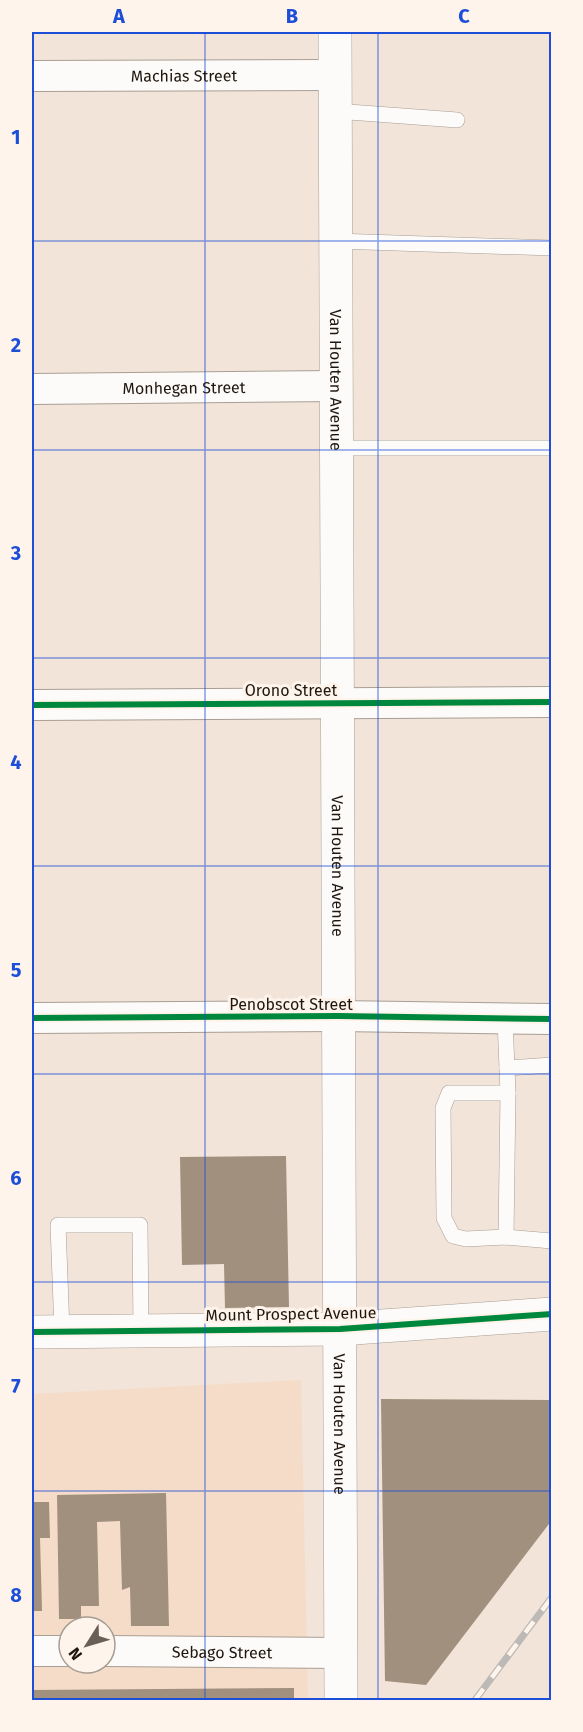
<svg xmlns="http://www.w3.org/2000/svg" width="583" height="1732" viewBox="0 0 583 1732" font-family="'Fira Sans',sans-serif">
  <style>
    .built { fill: #f4dcc8; fill-rule: evenodd }
    .building { fill: #a1907e }
    .lines { fill: none; stroke-linecap: round; stroke-linejoin: round }
    .lane-casing { stroke: #a89e94; stroke-width: 16 }
    .street-casing { stroke: #a89e94; stroke-width: 32 }
    .secondary-casing { stroke: #a89e94; stroke-width: 34 }
    .lane { stroke: #fdfbf9; stroke-width: 15 }
    .street { stroke: #fdfbf9; stroke-width: 30 }
    .secondary { stroke: #fdfbf9; stroke-width: 33 }
    .rail-casing { stroke: #bcb9b6; stroke-width: 7 }
    .rail { stroke: #fef4eb; stroke-width: 4.5; stroke-dasharray: 14; stroke-linecap: butt }
    .cycleway-casing { stroke: #fef4eb; stroke-width: 10 }
    .cycleway { stroke: #00873e; stroke-width: 6 }
    .grid { fill: none; stroke: #1d4ed8; stroke-width: 1.5; stroke-opacity: 0.55 }
    .labels { text-anchor: middle; dominant-baseline: central; stroke-width: 6; stroke-linejoin: round; paint-order: stroke }
    .street-label { font-size: 16px; fill: #1f170f; stroke: #fef4eb }
    .neatline { fill: none; stroke: #1d4ed8; stroke-width: 2 }
    .grid-label { font-size: 20px; text-anchor: middle; font-weight: bold; fill: #1d4ed8 }
  </style>
  <rect width="100%" height="100%" fill="#f2e4d8"/>
  <!-- built -->
  <path class="built" d="M301,1380l7,320h-276v-306zM69,1627h36v36h-36z"/>
  <!-- building -->
  <g class="building">
    <polygon points="286,1156 289,1307 225,1308 224,1264 182,1265 180,1157"/>
    <polygon points="381,1399 552,1400 552,1520 426,1685 385,1681"/>
    <polygon points="166,1493 169,1626 131,1626 130,1587 122,1590 120,1521 97,1522 99,1606 81,1606 81,1619 59,1619 57,1495"/>
    <polygon points="32,1502 49,1502 50,1538 40,1538 42,1611 32,1611"/>
    <polygon points="294,1688 294,1700 32,1700 32,1690"/>
  </g>
  <g class="lines">
    <defs>
      <g id="lane">
        <polyline points="335,111 457,120"/>
        <polyline points="335,241 552,248"/>
        <polyline points="336,448 552,448"/>
        <polyline points="505,1019 508,1093 506,1237"/>
        <polyline points="507,1068 552,1065"/>
        <polyline points="508,1093 449,1093 443,1108 444,1218 453,1236 466,1239 506,1237 552,1241"/>
        <polyline points="62,1331 58,1225 140,1225 141,1331"/>
      </g>
      <g id="street">
        <path id="s1" d="M32,76l303,-1"/>
        <path id="s2" d="M32,389l303,-3"/>
        <polyline points="32,705 552,702"/>
        <polyline points="32,1018 338,1016 552,1019"/>
        <polyline points="32,1651 69,1651"/>
        <path id="s3" d="M105,1651l235,2"/>
      </g>
      <g id="secondary">
        <path id="s4" d="M335,32l6,1668"/>
        <polyline points="32,1332 340,1329 552,1314"/>
      </g>
    </defs>
    <!-- lane casing -->
    <use href="#lane" class="lane-casing"/>
    <!-- street casing -->
    <use href="#street" class="street-casing"/>
    <!-- secondary casing -->
    <use href="#secondary" class="secondary-casing"/>
    <!-- lane -->
    <use href="#lane" class="lane"/>
    <!-- street -->
    <use href="#street" class="street"/>
    <!-- secondary -->
    <use href="#secondary" class="secondary"/>
    <defs>
      <polyline id="rail" points="475,1700 552,1597"/>
    </defs>
    <!-- rail casing -->
    <use href="#rail" class="rail-casing"/>
    <!-- rail -->
    <use href="#rail" class="rail"/>
    <defs>
      <g id="cycleway">
        <polyline points="32,705 552,702"/>
        <polyline points="32,1018 338,1016 552,1019"/>
        <polyline points="32,1332 340,1329 552,1314"/>
      </g>
    </defs>
    <!-- cycleway casing -->
    <use href="#cycleway" class="cycleway-casing"/>
    <!-- cycleway -->
    <use href="#cycleway" class="cycleway"/>
  </g>
  <!-- grid -->
  <path class="grid" d="M205,32v1668M378,32v1668M32,241h520M32,450h520M32,658h520M32,866h520M32,1074h520M32,1282h520M32,1491h520"/>
  <g class="labels">
    <!-- street labels -->
    <g class="street-label">
      <text stroke="none"><textPath href="#s1" startOffset="152">Machias Street</textPath></text>
      <text stroke="none"><textPath href="#s4" startOffset="348">Van Houten Avenue</textPath></text>
      <text stroke="none"><textPath href="#s2" startOffset="152">Monhegan Street</textPath></text>
      <text x="291" y="690">Orono Street</text>
      <text stroke="none"><textPath href="#s4" startOffset="834">Van Houten Avenue</textPath></text>
      <text x="291" y="1004">Penobscot Street</text>
      <text transform="translate(291 1314) rotate(-1)">Mount Prospect Avenue</text>
      <text stroke="none"><textPath href="#s4" startOffset="1392">Van Houten Avenue</textPath></text>
      <text stroke="none"><textPath href="#s3" startOffset="117">Sebago Street</textPath></text>
    </g>
  </g>
  <!-- border -->
  <rect width="583" height="1732" fill="none" stroke="#fef4eb" stroke-width="66"/>
  <!-- north arrow -->
  <g transform="translate(87 1645) rotate(233)"><circle r="28" fill="#fef4eb" stroke="#a59c93" stroke-width="1.5"/>
  <path d="M0-4.5L10 22L0 15L-10 22Z" fill="#695f55"/>
  <text y="-9" font-size="16" font-weight="bold" text-anchor="middle" fill="#1f170f">N</text>
  </g>
  <rect x="33" y="33" width="517" height="1666" class="neatline"/>
  <g class="grid-label">
    <text x="119" y="23">A</text>
    <text x="292" y="23">B</text>
    <text x="464" y="23">C</text>
    <text x="16" y="144">1</text>
    <text x="16" y="352">2</text>
    <text x="16" y="560">3</text>
    <text x="16" y="769">4</text>
    <text x="16" y="977">5</text>
    <text x="16" y="1185">6</text>
    <text x="16" y="1393">7</text>
    <text x="16" y="1602">8</text>
  </g>
</svg>
